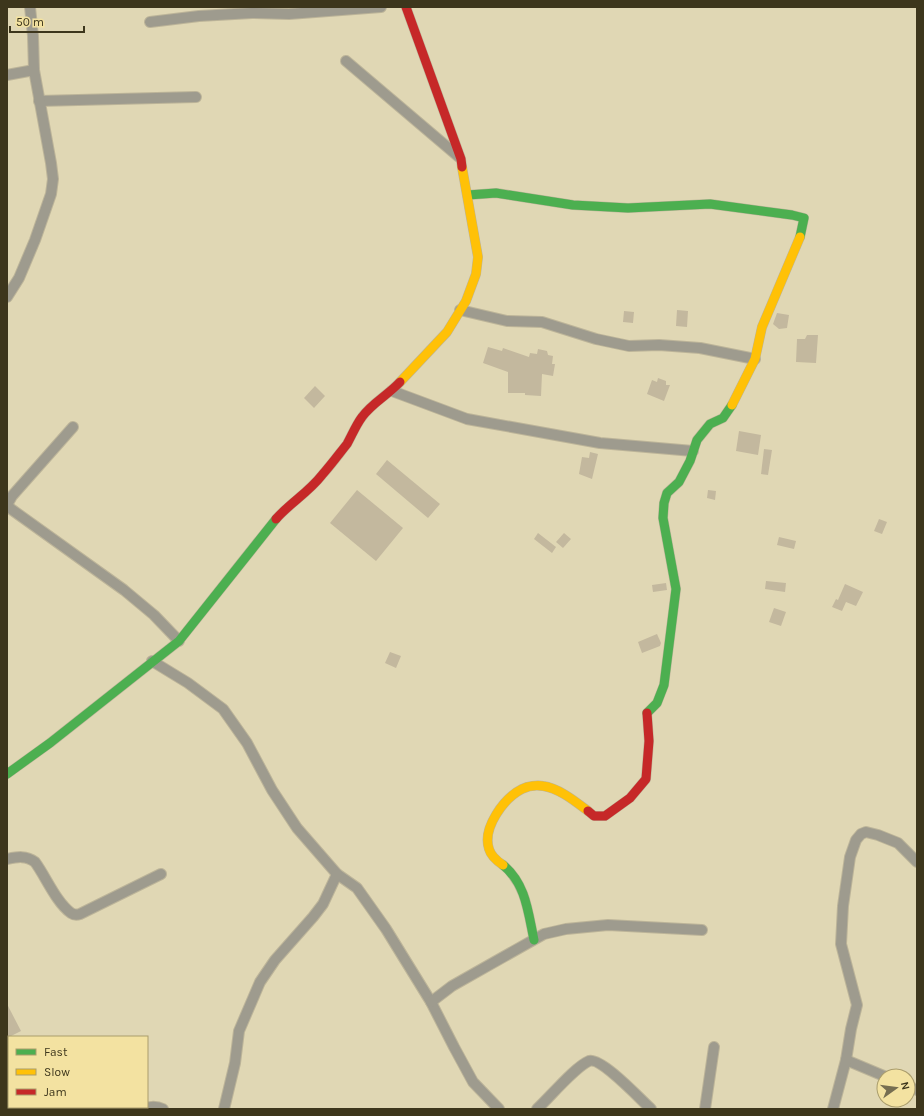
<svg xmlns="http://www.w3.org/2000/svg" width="924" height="1116" viewBox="0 0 924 1116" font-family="Karla,sans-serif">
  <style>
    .building { fill: #c3b89e }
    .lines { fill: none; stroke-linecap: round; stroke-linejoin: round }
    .street-casing { stroke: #bcb499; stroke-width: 12 }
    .fast-casing { stroke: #bcb499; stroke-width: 10 }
    .slow-casing { stroke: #bcb499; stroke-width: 10 }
    .jam-casing { stroke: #bcb499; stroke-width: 10 }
    .street { stroke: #9e9b8e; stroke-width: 10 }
    .fast { stroke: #4caf50; stroke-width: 9 }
    .slow { stroke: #ffc107; stroke-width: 9 }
    .jam { stroke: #c62828; stroke-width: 9 }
  </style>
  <rect width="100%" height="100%" fill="#e0d7b4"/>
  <!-- building -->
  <g class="building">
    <polygon points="677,310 688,311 687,327 676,326"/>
    <polygon points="624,311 634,312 633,323 623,322"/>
    <polygon points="777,313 789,315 787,328 779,329 773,324"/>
    <polygon points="807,335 818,335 816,363 796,362 797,339 805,339"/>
    <polygon points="488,347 502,351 503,348 529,357 530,353 537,354 538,349 547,351 548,355 553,356 552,364 555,364 553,376 542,374 541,396 525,395 525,393 508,393 508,372 483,363"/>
    <polygon points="658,378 666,381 666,385 670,385 664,401 647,394 652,380 657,382"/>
    <polygon points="315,386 325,396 314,408 304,398"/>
    <polygon points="739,431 761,435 758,455 736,451"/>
    <polygon points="764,449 772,450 768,475 761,474"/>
    <polygon points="590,452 598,454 592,479 579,474 582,457 589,458"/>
    <polygon points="387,460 440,504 428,518 376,474"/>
    <polygon points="357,490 403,528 376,561 330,523"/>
    <polygon points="708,490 716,491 715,500 707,498"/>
    <polygon points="879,519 887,522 882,534 874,531"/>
    <polygon points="538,533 556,547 552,553 534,539"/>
    <polygon points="564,533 571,539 563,548 556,542"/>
    <polygon points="779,537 796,541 794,549 777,545"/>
    <polygon points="766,581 786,583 785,592 765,589"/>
    <polygon points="666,583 667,590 653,592 652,585"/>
    <polygon points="845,584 863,592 856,606 846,602 842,611 832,607 836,599 838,600"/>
    <polygon points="774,608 786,612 781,626 769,622"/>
    <polygon points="657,634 661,643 660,646 642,653 638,642"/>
    <polygon points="390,652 401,656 396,668 385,663"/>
    <polygon points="7,1004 21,1031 7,1038"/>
  </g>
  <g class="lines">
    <defs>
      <g id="street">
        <polyline points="150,22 199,16 252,13 289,14 381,7"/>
        <polyline points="346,61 459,157"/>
        <polyline points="7,75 34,70"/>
        <polyline points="39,101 196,97"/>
        <polyline points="7,297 19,278 35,240 51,194 53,179 51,163 34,70 33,36 30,7"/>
        <polyline points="460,310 507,321 542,322 596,339 629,346 659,345 700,348 755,359"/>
        <polyline points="392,391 467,419 600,443 693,451"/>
        <polyline points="8,506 11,509 124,590 154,615 179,641"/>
        <polyline points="8,506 8,503 12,496 73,427"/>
        <polyline points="152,661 188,683 223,709 247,743 272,790 297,828 337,874 357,888 386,929 431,1002 454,1047 473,1082 499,1109"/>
        <path d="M7,859c10,-2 19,-4 28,3 11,15 21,40 36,51 3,2 6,2 9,1l81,-40"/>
        <polyline points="431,1002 452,986 544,934 566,929 608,925 702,930"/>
        <polyline points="846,1060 884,1076"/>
        <polyline points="908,1086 917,1090"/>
        <path d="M143,1109c7,-3 14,-3 20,0"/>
        <polyline points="224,1109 235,1063 239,1031 260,982 275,960 313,917 323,904 337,874"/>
        <path d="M537,1109c12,-11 39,-43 52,-48 12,-4 52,39 62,48"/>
        <polyline points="705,1109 714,1047"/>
        <polyline points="833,1109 846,1060 851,1029 857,1005 841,944 843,906 850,857 856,840 861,834 866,832 878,835 898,843 917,862"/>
      </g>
      <g id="fast">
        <polyline points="468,195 496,193 573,205 628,208 710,204 792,215 804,218 800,237"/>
        <polyline points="647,713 657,703 664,685 676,589 663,518 664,503 667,493 679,482 690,461 697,440 710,424 723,418 732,405"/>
        <polyline points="7,774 50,743 179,641 276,519"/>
        <path d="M503,865c23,19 25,47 31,75"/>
      </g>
      <g id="slow">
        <polyline points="400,382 447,332 466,301 476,274 478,257 462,167"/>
        <polyline points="732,405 755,359 762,327 800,237"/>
        <path d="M503,865c-6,-4 -12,-9 -14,-16 -7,-21 15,-51 33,-60 6,-3 15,-4 21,-3 16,2 33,16 45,25"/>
      </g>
      <g id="jam">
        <polyline points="406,7 461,159 462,167"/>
        <path d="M276,519c14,-16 33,-27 46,-44 9,-10 17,-21 25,-31 5,-9 9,-19 15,-27 10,-14 26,-22 38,-35"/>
        <polyline points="588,811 594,816 605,816 630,798 646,779 649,741 647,713"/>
      </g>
    </defs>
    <!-- street casing -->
    <use href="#street" class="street-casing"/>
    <!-- fast casing -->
    <use href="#fast" class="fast-casing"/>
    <!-- slow casing -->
    <use href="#slow" class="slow-casing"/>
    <!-- jam casing -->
    <use href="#jam" class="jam-casing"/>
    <!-- street -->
    <use href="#street" class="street"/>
    <!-- fast -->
    <use href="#fast" class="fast"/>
    <!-- slow -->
    <use href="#slow" class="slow"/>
    <!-- jam -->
    <use href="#jam" class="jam"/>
  </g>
  <!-- border -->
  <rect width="924" height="1116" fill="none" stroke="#3d361c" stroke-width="16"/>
  <!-- legend -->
  <rect x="8" y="1036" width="140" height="72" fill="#f3e2a1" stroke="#aa9d6c"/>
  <rect x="16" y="1049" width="20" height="6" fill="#4caf50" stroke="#aa9d6c"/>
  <text x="44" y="1056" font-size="12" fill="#3d361c">Fast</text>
  <rect x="16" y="1069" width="20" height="6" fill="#ffc107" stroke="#aa9d6c"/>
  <text x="44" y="1076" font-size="12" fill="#3d361c">Slow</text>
  <rect x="16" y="1089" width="20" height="6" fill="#c62828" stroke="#aa9d6c"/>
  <text x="44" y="1096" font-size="12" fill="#3d361c">Jam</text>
  <!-- north arrow -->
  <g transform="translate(896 1088) rotate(76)"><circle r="19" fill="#f3e2a1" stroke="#aa9d6c"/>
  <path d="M0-3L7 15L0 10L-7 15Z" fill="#766e51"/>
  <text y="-6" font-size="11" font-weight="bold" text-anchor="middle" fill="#3d361c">N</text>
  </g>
  <!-- scale -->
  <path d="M10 26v6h74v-6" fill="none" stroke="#3d361c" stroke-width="2"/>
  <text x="16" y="26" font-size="12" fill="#3d361c" stroke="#f3e2a1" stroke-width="3" paint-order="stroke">50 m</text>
</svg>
